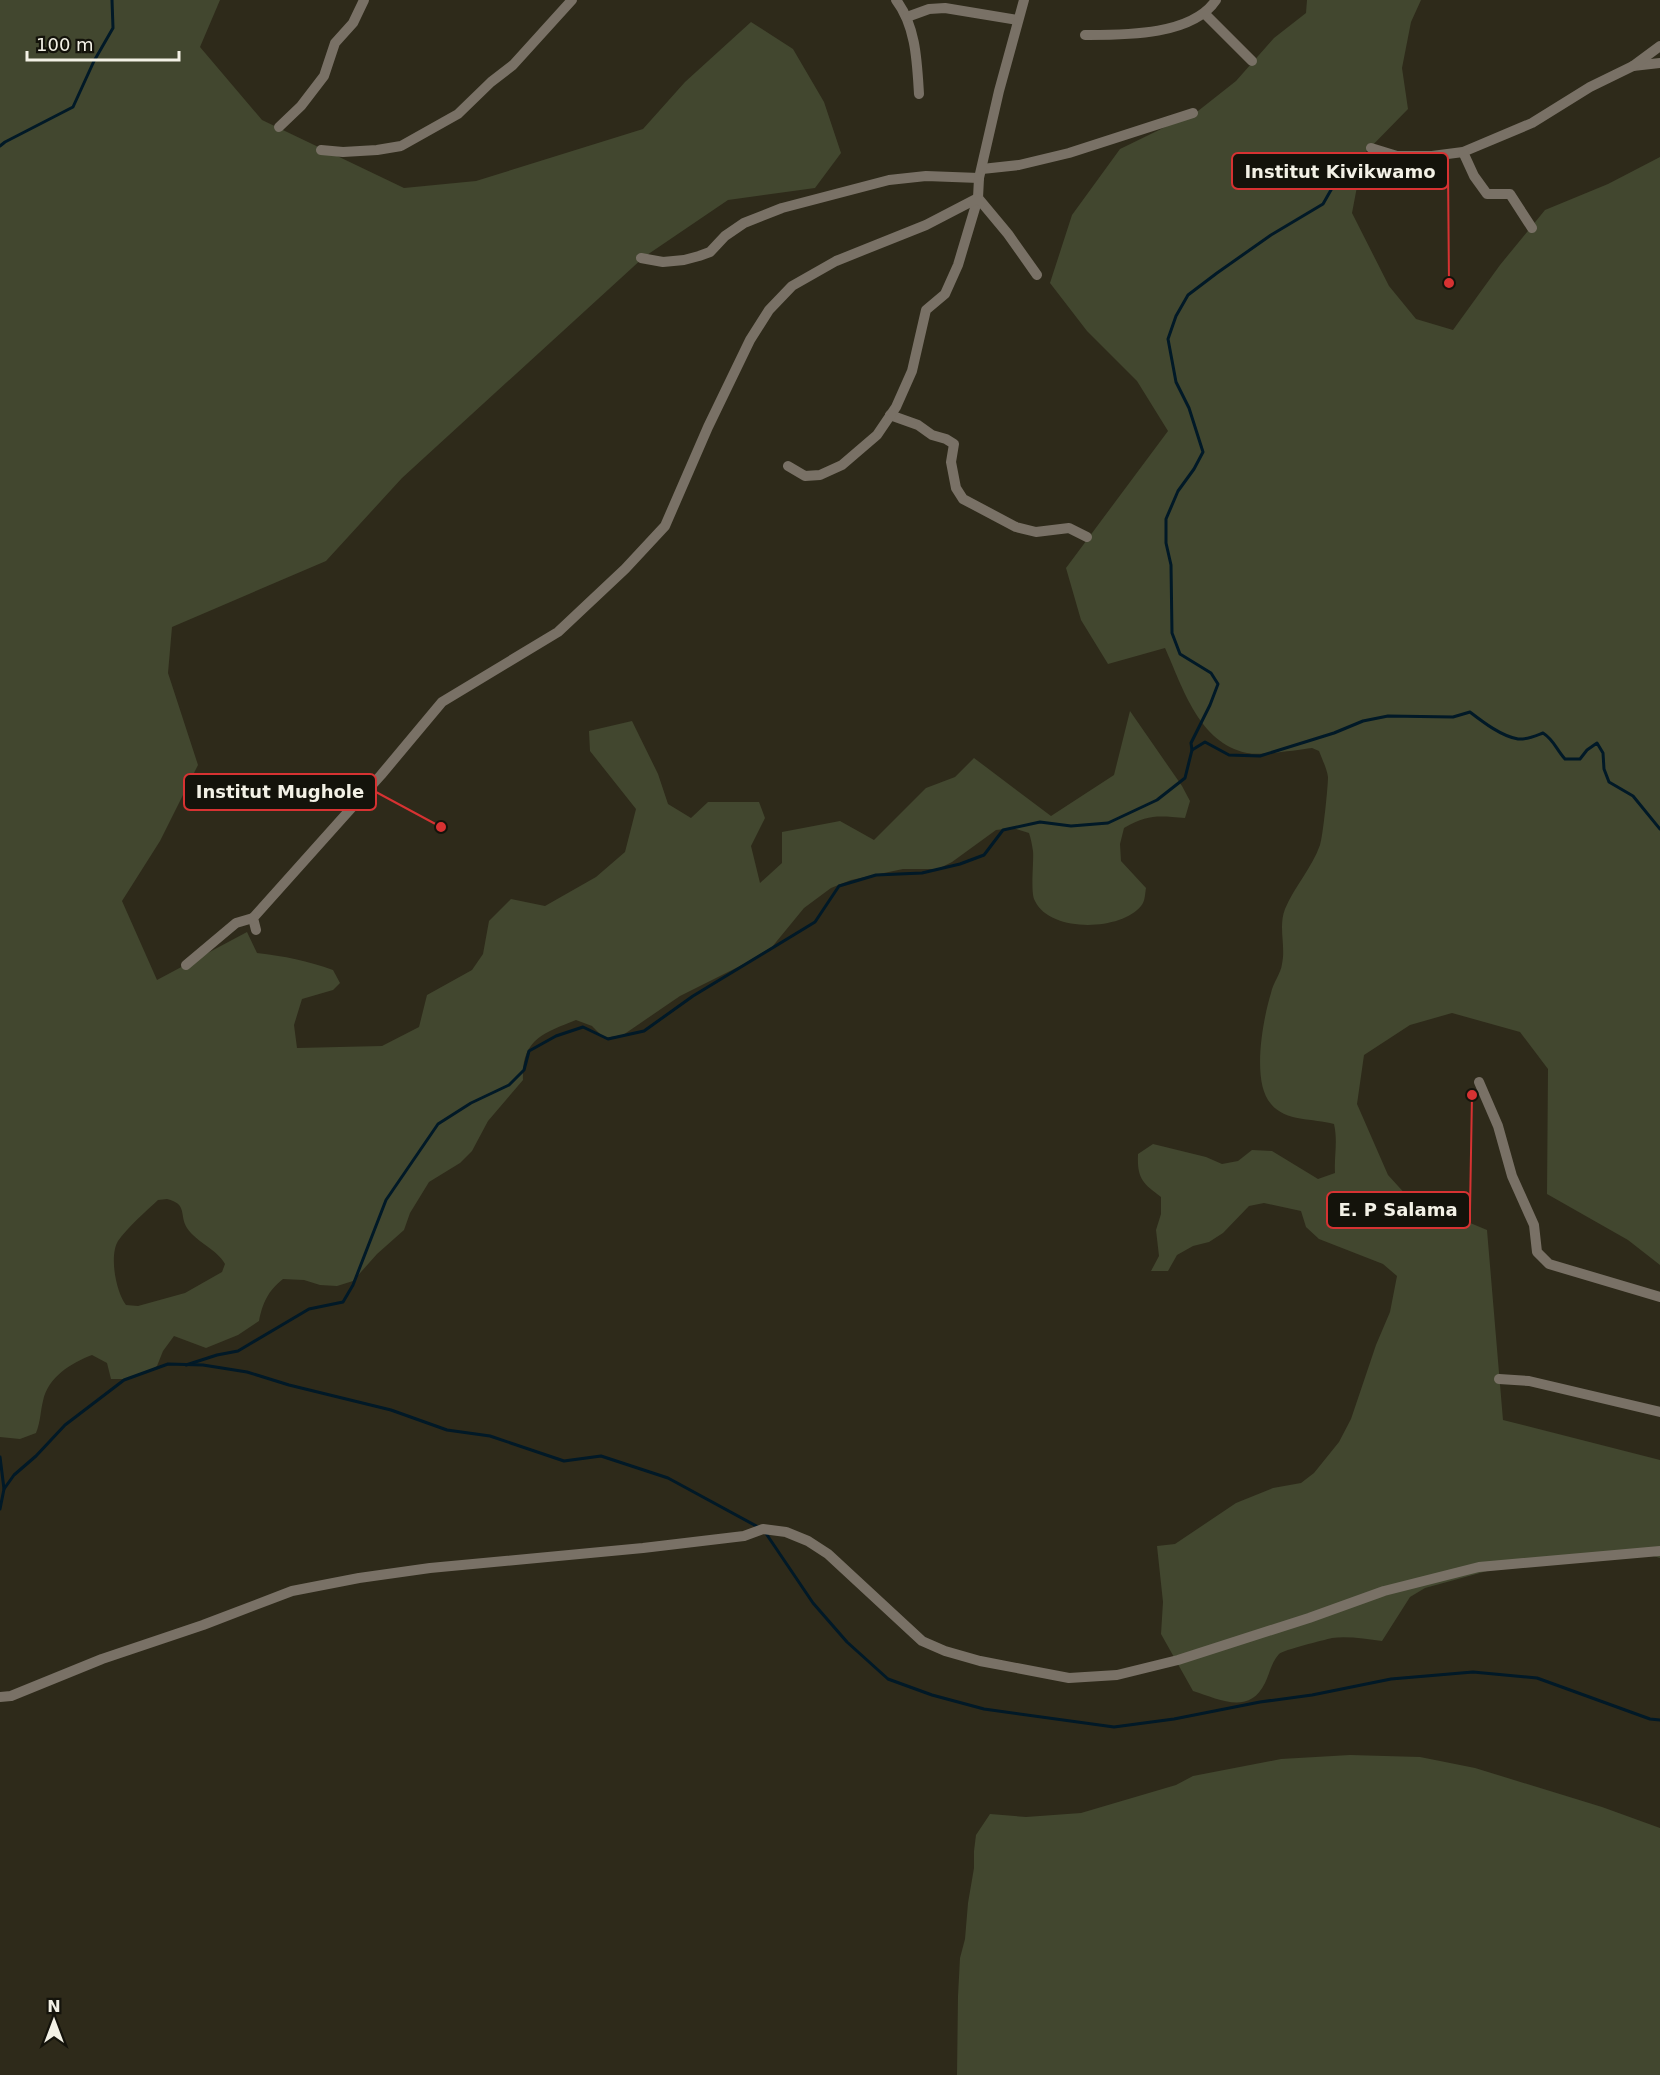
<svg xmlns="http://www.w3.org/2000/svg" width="1660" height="2075" viewBox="0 0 1660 2075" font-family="'DejaVu Sans',sans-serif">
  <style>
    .green { fill: #42472f; fill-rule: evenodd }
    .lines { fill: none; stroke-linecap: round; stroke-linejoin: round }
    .stream { stroke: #011927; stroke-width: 3 }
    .street { stroke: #797166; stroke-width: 10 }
    .leader { fill: none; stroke: #d73232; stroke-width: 2 }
    .callout-dot { fill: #d73232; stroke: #14130b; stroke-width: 2 }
    .callout { fill: #14130b; stroke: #d73232; stroke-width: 2 }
    .callout-label { font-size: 18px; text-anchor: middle; font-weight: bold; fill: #f3f1e6 }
  </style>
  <rect width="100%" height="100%" fill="#2e2a1a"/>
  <!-- green -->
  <g class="green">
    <path d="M0,0h220l-20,47 62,73 142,68 72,-7 167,-52 42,-47 66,-60 42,27 31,53 17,51 -26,35 -87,12 -84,57 -242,221 -76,83 -154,66 -4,46 30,92 -38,76 -38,60 35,79 90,-48 10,21c27,3 51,8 76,17l7,13 -7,7 -31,9 -8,26 3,23 85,-2 37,-19 8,-32 45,-25 11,-16 6,-33 22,-22 34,7 51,-29 29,-25 11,-43 -46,-58 -1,-20 43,-10 26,53 10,30 23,14 17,-16h51l6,16 -14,28 9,37 22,-20v-31l58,-11 34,19 52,-52 29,-11 19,-19 77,58 63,-41 16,-64 52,75 8,15 -5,17c-27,-2 -36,-4 -61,10l-4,16 1,17 25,27c-1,6 -1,14 -5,18 -20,25 -91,27 -106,-5 -5,-8 -1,-39 -2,-50 -1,-6 -2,-12 -4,-18l-16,-5 -17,2 -44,32 -14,7h-35l-52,11 -20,8 -27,20 -32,39 -28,17 -64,32 -57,39 -19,3 -12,-12 -16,-6c-32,13 -55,19 -53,60l-35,41 -16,30 -12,12 -31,19 -19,31 -6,17 -27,24 -24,27 -16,5 -17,-1 -16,-5 -21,-1c-15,12 -20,23 -24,42l-21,14 -32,13 -32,-12 -11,15 -6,15 -14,8 -15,5h-17l-4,-16 -15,-8c-21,8 -44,22 -49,46 -3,12 -2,19 -7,32l-16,6 -20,-2zM167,1199c21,5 12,16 20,29 10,15 30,21 38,36l-3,8 -37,21 -47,13 -12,-1c-10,-13 -17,-49 -8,-64 9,-13 28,-30 40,-41z"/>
    <path d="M1307,0h114l-10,22 -9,46 6,41 -45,46 -11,58 37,73 27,33 37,11 47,-65 45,-55 63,-26 52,-27v1108l-32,-25 -81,-46 1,-125 -28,-37 -68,-19 -42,12 -46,30 -7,49 31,71 20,22 79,33 16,190 157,40v98l-13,-4 -149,14 -73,20 -15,9 -28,44c-16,-2 -34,-5 -50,-3 -8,2 -49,12 -53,16 -8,9 -9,19 -14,29 -16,33 -46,16 -72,8l-32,-57 2,-32 -6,-56 18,-2 61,-41 37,-15 28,-5 13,-10 25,-31 12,-23 25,-74 14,-33 7,-36 -14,-12 -64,-25 -13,-12 -5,-16 -37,-8 -15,3 -26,27 -14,9 -16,4 -16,9 -9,16h-17l8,-15 -3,-26 5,-16v-17c-19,-14 -24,-19 -23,-43l15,-10 53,13 16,7 16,-3 14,-11 20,1 46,28 17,-6c-1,-18 3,-31 -1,-49 -21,-6 -48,-2 -63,-20 -20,-22 -8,-85 0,-111 2,-10 10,-20 11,-29 4,-18 -4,-37 3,-55 9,-22 27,-41 35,-64 3,-9 8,-58 8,-68 -1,-8 -6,-18 -9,-26l-7,-3c-17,2 -50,8 -65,5 -48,-10 -64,-65 -82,-105l-57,16 -27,-44 -15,-52 102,-137 -31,-50 -50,-50 -37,-48 22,-68 48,-66 78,-38 38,-30 38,-43 32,-25z"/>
    <polygon points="1350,1755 1420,1757 1475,1768 1602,1807 1660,1828 1660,2075 957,2075 958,1996 960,1958 965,1939 968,1903 974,1868 974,1851 976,1835 990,1814 1026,1817 1081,1813 1176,1785 1193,1776 1281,1759"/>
  </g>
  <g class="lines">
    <!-- stream -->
    <g class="stream">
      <polyline points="0,146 5,142 73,107 94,61 113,28 112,0"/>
      <polyline points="1192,750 1191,743 1210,705 1218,684 1211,673 1180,654 1172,633 1171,565 1166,543 1166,519 1178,491 1194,469 1203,452 1189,408 1176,382 1168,339 1176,316 1188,295 1217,273 1271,235 1323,204 1348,160"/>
      <path d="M186,1365l31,-10 21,-4 71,-42 34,-7 10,-17 33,-85 52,-76 33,-21 38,-18 15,-15 5,-19 27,-15 27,-9 25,12 36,-8 49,-35 122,-74 24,-36 37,-11 46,-2 38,-9 24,-9 19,-25 37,-8 31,4 37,-3 49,-23 28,-22 7,-28 13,-8 24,13 31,1 74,-23 29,-12 25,-5 65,1 17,-5c13,10 31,24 48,27 8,1 17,-3 25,-6 11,7 13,16 22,26h15l7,-9 10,-7 6,10 1,16 5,13 24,14 27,33"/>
      <polyline points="0,1457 4,1489 0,1509"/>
      <polyline points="4,1489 14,1475 36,1456 65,1425 124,1380 168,1364 203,1365 247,1372 289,1385 391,1410 447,1430 490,1436 564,1461 601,1456 668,1478 760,1528"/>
      <polyline points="765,1532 813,1603 847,1642 888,1679 932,1695 984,1709 1114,1727 1174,1719 1260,1702 1312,1695 1391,1679 1473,1672 1537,1678 1650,1719 1660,1720"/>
    </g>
    <!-- street -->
    <g class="street">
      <path d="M896,0c20,26 21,62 23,94"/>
      <polyline points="1205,14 1252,61"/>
      <polyline points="907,17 929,9 945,8 1018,20"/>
      <path d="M1085,35c39,0 107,1 131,-35"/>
      <polyline points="1633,66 1660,63"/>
      <polyline points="279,127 301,106 324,76 335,43 353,23 364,0"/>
      <polyline points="1371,148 1397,156 1432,156 1463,152 1532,123 1590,87 1633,66 1660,46"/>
      <polyline points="321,150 343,152 377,150 401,146 458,114 491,82 513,65 572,0"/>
      <polyline points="1463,152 1474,176 1487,194 1510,194 1532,228"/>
      <polyline points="982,169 1019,165 1069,153 1193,113"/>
      <polyline points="641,258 663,262 684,260 699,256 710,252 725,236 744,223 782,208 889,180 926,176 979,178"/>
      <polyline points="890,415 918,425 932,435 946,439 954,444 951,462 956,488 963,499 1016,527 1036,532 1069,528 1087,537"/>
      <polyline points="788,466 805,476 820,475 842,465 877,435 896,407 912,371 926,310 945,294 958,265 978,198 979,178 999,91 1024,0"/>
      <polyline points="256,930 253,918 381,775 442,702 558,632 625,569 665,526 708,427 750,340 769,310 792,286 836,261 926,225 978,198 1008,234 1037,275"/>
      <polyline points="186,965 236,923 253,918"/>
      <polyline points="1479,1082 1498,1126 1512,1176 1534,1225 1537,1252 1549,1264 1660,1297"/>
      <polyline points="1499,1379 1529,1381 1660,1412"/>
      <polyline points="0,1697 11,1696 102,1659 203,1625 292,1591 359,1578 430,1568 643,1548 744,1536 763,1529 786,1532 808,1541 828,1554 922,1641 945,1651 980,1661 1069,1678 1117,1675 1178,1660 1309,1618 1384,1591 1479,1567 1660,1551"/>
    </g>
  </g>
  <!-- callouts -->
  <path class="leader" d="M1449 283L1448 171M441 827L376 792M1472 1095L1470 1210"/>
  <g class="callout-dot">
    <circle cx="1449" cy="283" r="6"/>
    <circle cx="441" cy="827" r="6"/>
    <circle cx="1472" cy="1095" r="6"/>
  </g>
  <g class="callout">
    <rect x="1232" y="153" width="216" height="36" rx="6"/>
    <rect x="184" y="774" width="192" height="36" rx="6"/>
    <rect x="1327" y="1192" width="143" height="36" rx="6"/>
  </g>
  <g class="callout-label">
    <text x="1340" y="178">Institut Kivikwamo</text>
    <text x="280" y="798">Institut Mughole</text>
    <text x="1398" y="1216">E. P Salama</text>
  </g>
  <!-- north arrow -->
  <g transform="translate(54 2021)" stroke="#14130b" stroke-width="4.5" paint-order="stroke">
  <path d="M0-4.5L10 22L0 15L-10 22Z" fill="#f3f1e6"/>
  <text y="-9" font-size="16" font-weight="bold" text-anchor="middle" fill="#f3f1e6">N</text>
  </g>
  <!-- scale -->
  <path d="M27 51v9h152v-9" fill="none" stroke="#f3f1e6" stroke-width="3"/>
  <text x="36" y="51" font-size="18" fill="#f3f1e6" stroke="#14130b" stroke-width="4.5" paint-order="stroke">100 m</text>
</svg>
